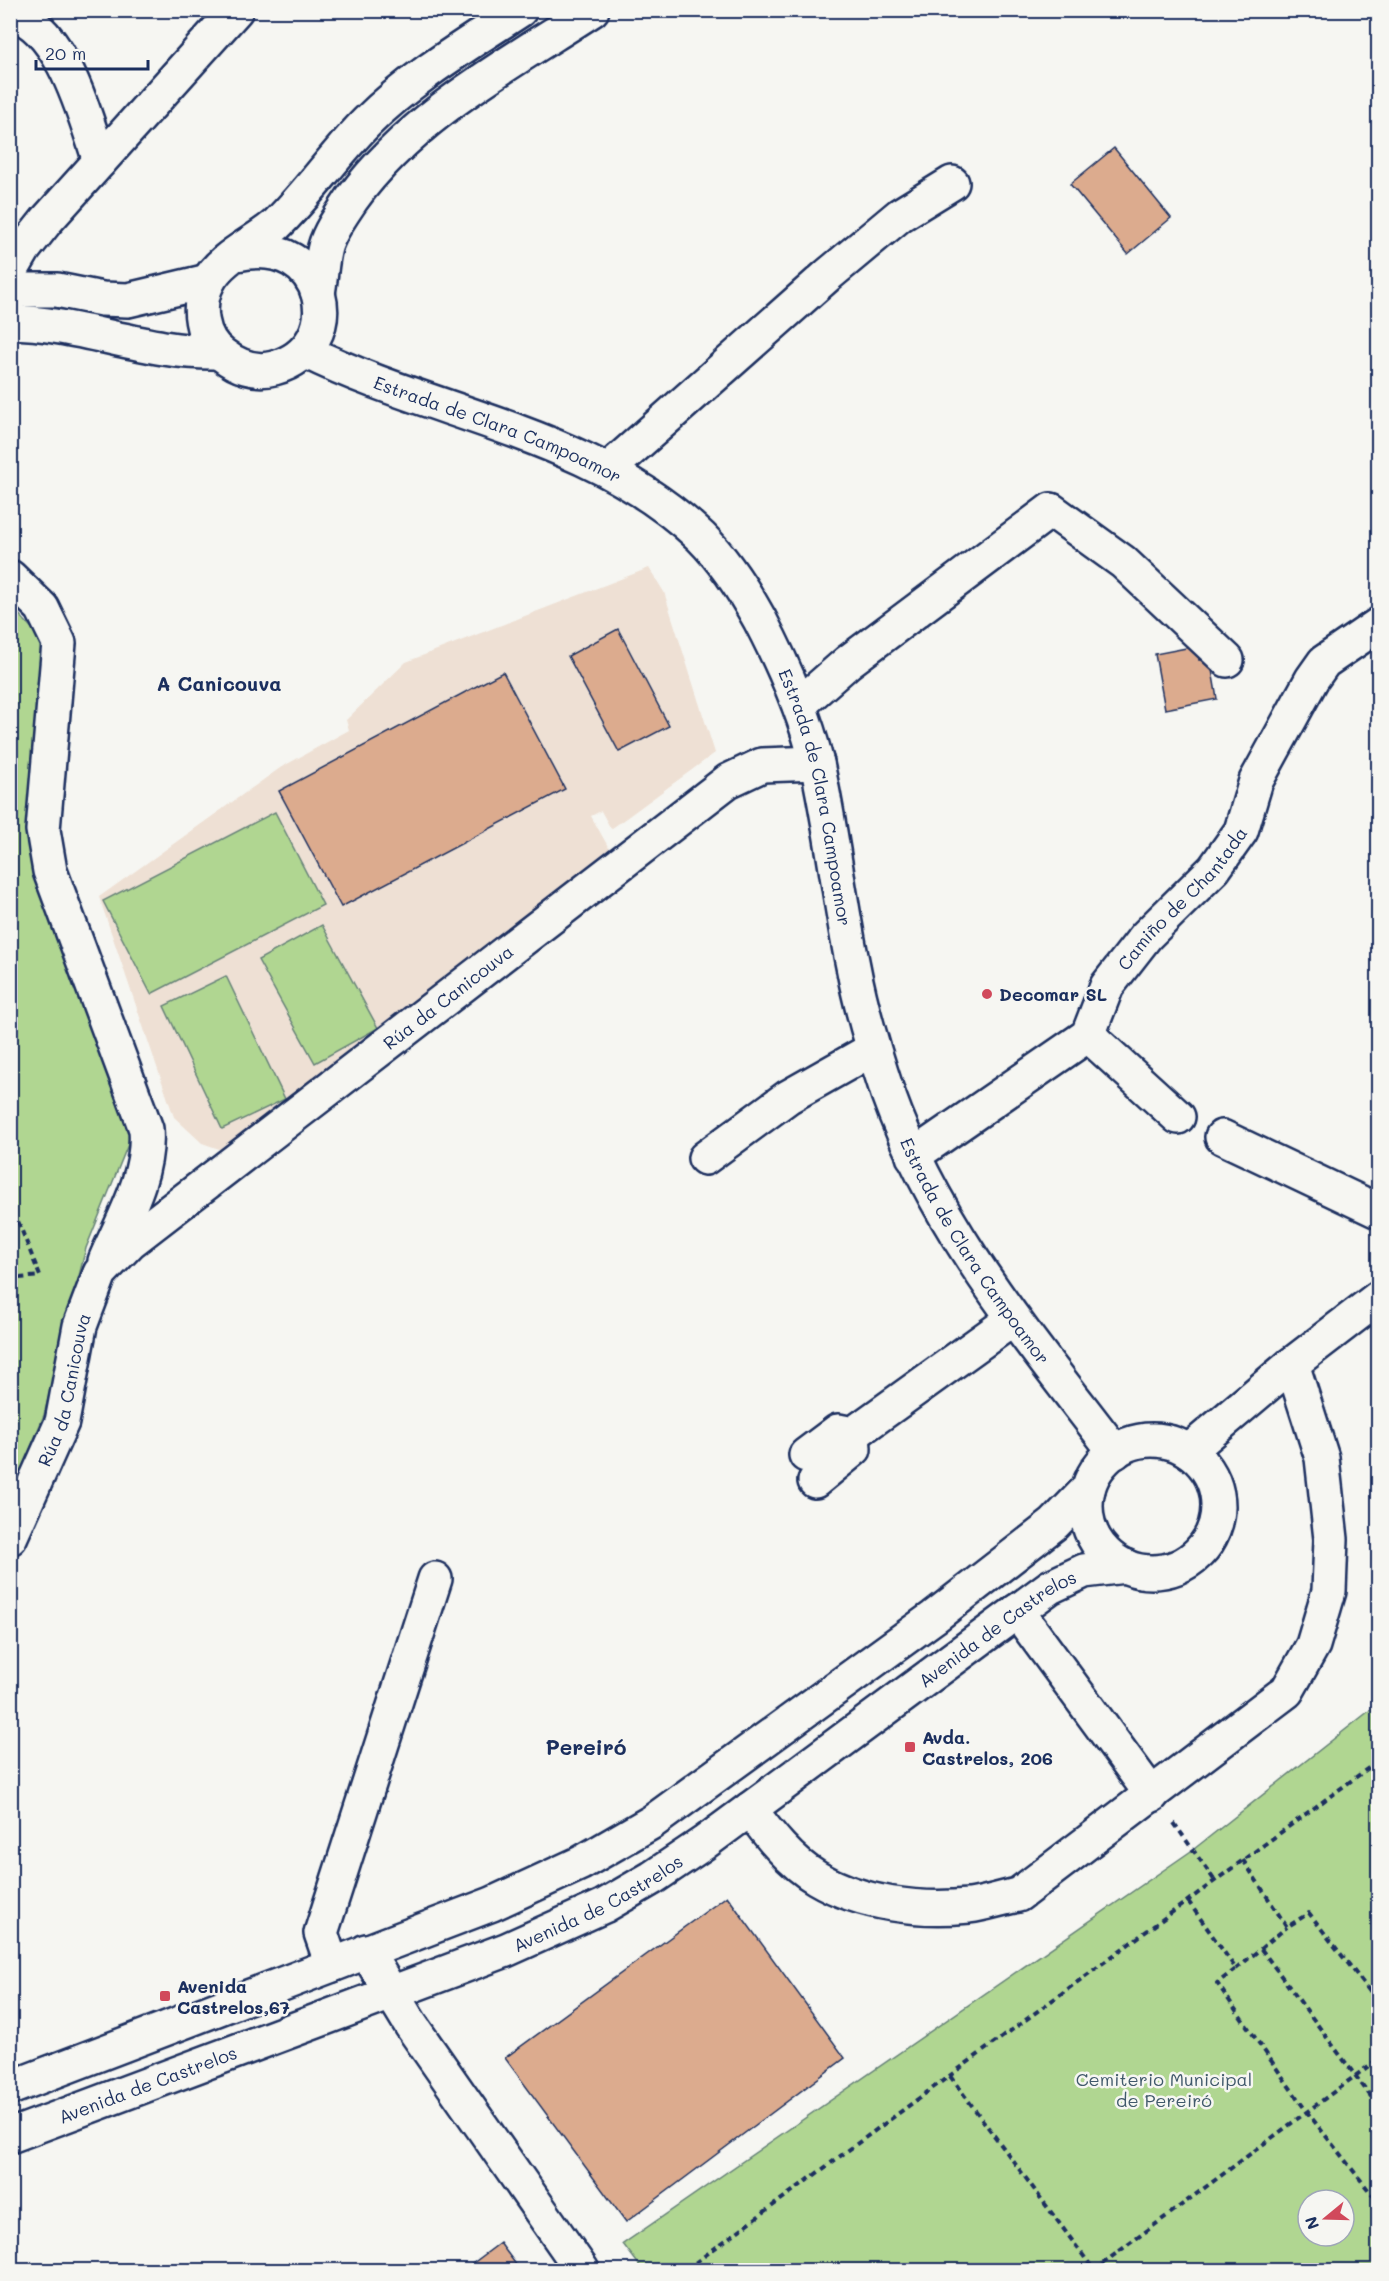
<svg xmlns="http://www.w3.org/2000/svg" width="1389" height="2281" viewBox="0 0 1389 2281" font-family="Mali,sans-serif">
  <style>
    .built { fill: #eee0d4 }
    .green { fill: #b0d691; stroke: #668278; stroke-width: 1.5; fill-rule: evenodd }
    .building { fill: #dcab8e; stroke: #1b2f5e; stroke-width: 1.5 }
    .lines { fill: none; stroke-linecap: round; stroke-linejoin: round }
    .minor-casing { stroke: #1b2f5e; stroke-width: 38 }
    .major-casing { stroke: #1b2f5e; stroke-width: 38 }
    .path { stroke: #1b2f5e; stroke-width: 4; stroke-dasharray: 6 4.5; stroke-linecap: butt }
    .minor { stroke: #f6f6f2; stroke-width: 33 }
    .major { stroke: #f6f6f2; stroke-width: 33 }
    .poi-dot { fill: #d1495b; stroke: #f6f6f2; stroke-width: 2 }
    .labels { text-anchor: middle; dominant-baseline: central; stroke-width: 5; stroke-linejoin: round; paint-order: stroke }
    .street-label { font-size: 18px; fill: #1b2f5e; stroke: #f6f6f2 }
    .poi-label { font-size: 18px; font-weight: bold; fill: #1b2f5e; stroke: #f6f6f2; text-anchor: start }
    .park-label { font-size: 18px; fill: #40596b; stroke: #f6f6f2 }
    .neighbourhood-label { font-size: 20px; font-weight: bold; fill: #1b2f5e; stroke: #f6f6f2 }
    .quarter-label { font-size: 21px; font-weight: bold; fill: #1b2f5e; stroke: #f6f6f2 }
  </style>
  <rect width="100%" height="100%" fill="#f6f6f2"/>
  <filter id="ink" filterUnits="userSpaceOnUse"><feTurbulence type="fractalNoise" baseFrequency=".0167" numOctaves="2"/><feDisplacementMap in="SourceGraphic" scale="12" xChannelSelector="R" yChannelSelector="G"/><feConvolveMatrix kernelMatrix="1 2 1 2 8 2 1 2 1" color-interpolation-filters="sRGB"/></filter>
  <g filter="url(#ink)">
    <!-- built -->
    <polygon class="built" points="649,568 664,592 715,753 611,829 601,811 591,816 610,850 605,868 228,1152 202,1143 174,1117 99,897 280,768 349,730 346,720 406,662"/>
    <!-- green -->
    <g class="green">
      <polygon points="11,606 43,640 30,842 131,1137 86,1248 44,1415 11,1496"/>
      <polygon points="275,812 323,905 151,994 103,901"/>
      <polygon points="322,925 378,1028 315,1063 258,960"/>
      <polygon points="226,976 285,1099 222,1129 164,1006"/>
      <path d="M1378,1704v566h-735l-20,-26 571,-395zM1308,2200h36v36h-36z"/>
    </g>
    <!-- building -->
    <g class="building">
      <polygon points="1114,148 1171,218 1128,254 1070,184"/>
      <polygon points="618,629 669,726 619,752 568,656"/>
      <polygon points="1197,646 1199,660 1210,658 1217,699 1165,709 1155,654"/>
      <polygon points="503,672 565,789 341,907 279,791"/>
      <polygon points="727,1896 845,2058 626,2222 505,2058"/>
      <polygon points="500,2243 520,2270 464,2270"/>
    </g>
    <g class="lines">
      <defs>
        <g id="minor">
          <path d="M10,13c52,12 75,104 90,148"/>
          <polyline points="10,273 24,249 47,220 236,10"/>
          <polyline points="10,290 57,290 102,299 128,300 208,281"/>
          <path d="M10,322c71,1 138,32 208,30"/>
          <polyline points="608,470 828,275 900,215 952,183"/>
          <path d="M10,577l32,31 17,35 -16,187 7,41 96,258c4,46 -23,90 -41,132"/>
          <polyline points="799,705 848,662 1051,510 1123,562 1227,660"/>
          <polyline points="1088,1035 1178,1117"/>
          <polyline points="1222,1137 1378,1211"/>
          <path id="s1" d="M913,1156l175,-121 19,-49 39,-50 68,-67 27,-38 15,-50 56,-102 12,-17 54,-37"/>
          <polyline points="705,1158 788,1097 873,1049"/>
          <polyline points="806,1455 838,1431 853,1434 1013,1319"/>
          <polyline points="815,1481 854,1449 853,1434"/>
          <path id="s2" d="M10,1538l52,-116 18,-96 20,-53 30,-31 598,-461 34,-16 55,-2"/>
          <polyline points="1017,1611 1152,1795"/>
          <path d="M750,1809c18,25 40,53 67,69 44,26 102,33 152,28 16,-2 33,-8 49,-11l269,-204 26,-46 16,-54 2,-52 -9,-81 -30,-94"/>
          <polyline points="366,1951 411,2025 582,2270"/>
          <polyline points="332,1965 321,1933 435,1579"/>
        </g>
        <g id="major">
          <path d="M237,254c91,-21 114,93 37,114 -19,5 -37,-2 -51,-13 -23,-16 -27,-50 -15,-73 13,-26 48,-39 69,-58 32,-31 58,-70 90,-102 44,-44 101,-78 153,-112"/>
          <path d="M318,293c3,-15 3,-31 7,-46 5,-17 17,-33 27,-48 60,-83 155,-134 240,-189"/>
          <path id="s3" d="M305,351c130,65 286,81 396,186 24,24 43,54 59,83 24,46 45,94 57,144 15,66 22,135 36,202 8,43 21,86 35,128 48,135 141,245 227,358"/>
          <circle cx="1152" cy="1506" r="66"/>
          <polyline points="1189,1451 1292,1364 1378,1298"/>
          <polyline points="10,2088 492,1904 581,1863 652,1822 934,1617 1054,1524 1088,1489"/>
          <path id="s4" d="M10,2136l496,-186 98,-44 48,-28 52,-35 346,-256 34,-16 41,-5"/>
        </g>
      </defs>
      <!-- minor casing -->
      <use href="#minor" class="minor-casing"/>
      <!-- major casing -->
      <use href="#major" class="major-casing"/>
      <!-- path -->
      <g class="path">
        <polyline points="10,1215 18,1221 40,1276 10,1279"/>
        <polyline points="1174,1823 1215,1881"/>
        <polyline points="1243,1860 1287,1927 1309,1913 1378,2002"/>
        <polyline points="1188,1901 1236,1969 1217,1983 1307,2112 1378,2202"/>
        <polyline points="1261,1949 1378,2106"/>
        <polyline points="1236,1969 1287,1927"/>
        <polyline points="950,2076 1094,2270"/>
        <polyline points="696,2270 692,2265 1378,1761"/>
        <polyline points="1094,2270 1378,2059"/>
      </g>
      <!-- minor -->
      <use href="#minor" class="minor"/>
      <!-- major -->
      <use href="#major" class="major"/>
    </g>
  </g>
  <!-- markers -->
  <g class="poi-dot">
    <circle cx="987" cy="994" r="6"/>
    <rect x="904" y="1741" width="12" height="12" rx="3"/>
    <rect x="159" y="1990" width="12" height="12" rx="3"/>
  </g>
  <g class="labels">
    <!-- street labels -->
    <g class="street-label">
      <text stroke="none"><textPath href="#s3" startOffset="208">Estrada de Clara Campoamor</textPath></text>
      <text stroke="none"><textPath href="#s3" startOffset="730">Estrada de Clara Campoamor</textPath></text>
      <text stroke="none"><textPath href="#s1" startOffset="381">Camiño de Chantada</textPath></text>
      <text stroke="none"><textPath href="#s2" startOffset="726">Rúa da Canicouva</textPath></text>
      <text stroke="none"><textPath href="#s3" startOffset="1216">Estrada de Clara Campoamor</textPath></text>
      <text stroke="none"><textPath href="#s2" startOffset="159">Rúa da Canicouva</textPath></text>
      <text stroke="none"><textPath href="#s4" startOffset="1119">Avenida de Castrelos</textPath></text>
      <text stroke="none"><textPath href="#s4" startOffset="633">Avenida de Castrelos</textPath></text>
      <text stroke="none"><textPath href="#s4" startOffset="147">Avenida de Castrelos</textPath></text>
    </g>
    <!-- poi labels -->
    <g class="poi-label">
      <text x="999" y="994">Decomar SL</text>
      <text x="922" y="1737">Avda.<tspan x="922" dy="21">Castrelos, 206</tspan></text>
      <text x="177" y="1986">Avenida<tspan x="177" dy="21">Castrelos,67</tspan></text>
    </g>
    <!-- park labels -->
    <g class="park-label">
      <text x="1164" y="2079">Cemiterio Municipal<tspan x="1164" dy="21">de Pereiró</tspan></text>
    </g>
    <!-- neighbourhood labels -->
    <g class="neighbourhood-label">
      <text x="219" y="683">A Canicouva</text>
    </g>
    <!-- quarter labels -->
    <g class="quarter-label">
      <text x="586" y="1746">Pereiró</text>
    </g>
  </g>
  <!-- margin -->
  <rect width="1389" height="2281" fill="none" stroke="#f6f6f2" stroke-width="36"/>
  <rect x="18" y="18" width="1353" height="2245" fill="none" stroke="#1b2f5e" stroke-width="2" filter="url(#ink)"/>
  <!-- north arrow -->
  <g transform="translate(1326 2218) rotate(251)"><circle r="28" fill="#f6f6f2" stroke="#9ea6b7" stroke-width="1.5"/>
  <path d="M0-4.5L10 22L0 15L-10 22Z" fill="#d1495b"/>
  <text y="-9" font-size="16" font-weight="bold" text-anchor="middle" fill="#1b2f5e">N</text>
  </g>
  <!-- scale -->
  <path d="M36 60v9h112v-9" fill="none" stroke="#1b2f5e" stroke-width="3"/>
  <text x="45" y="60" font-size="18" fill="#1b2f5e" stroke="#f6f6f2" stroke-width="4.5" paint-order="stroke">20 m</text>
</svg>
